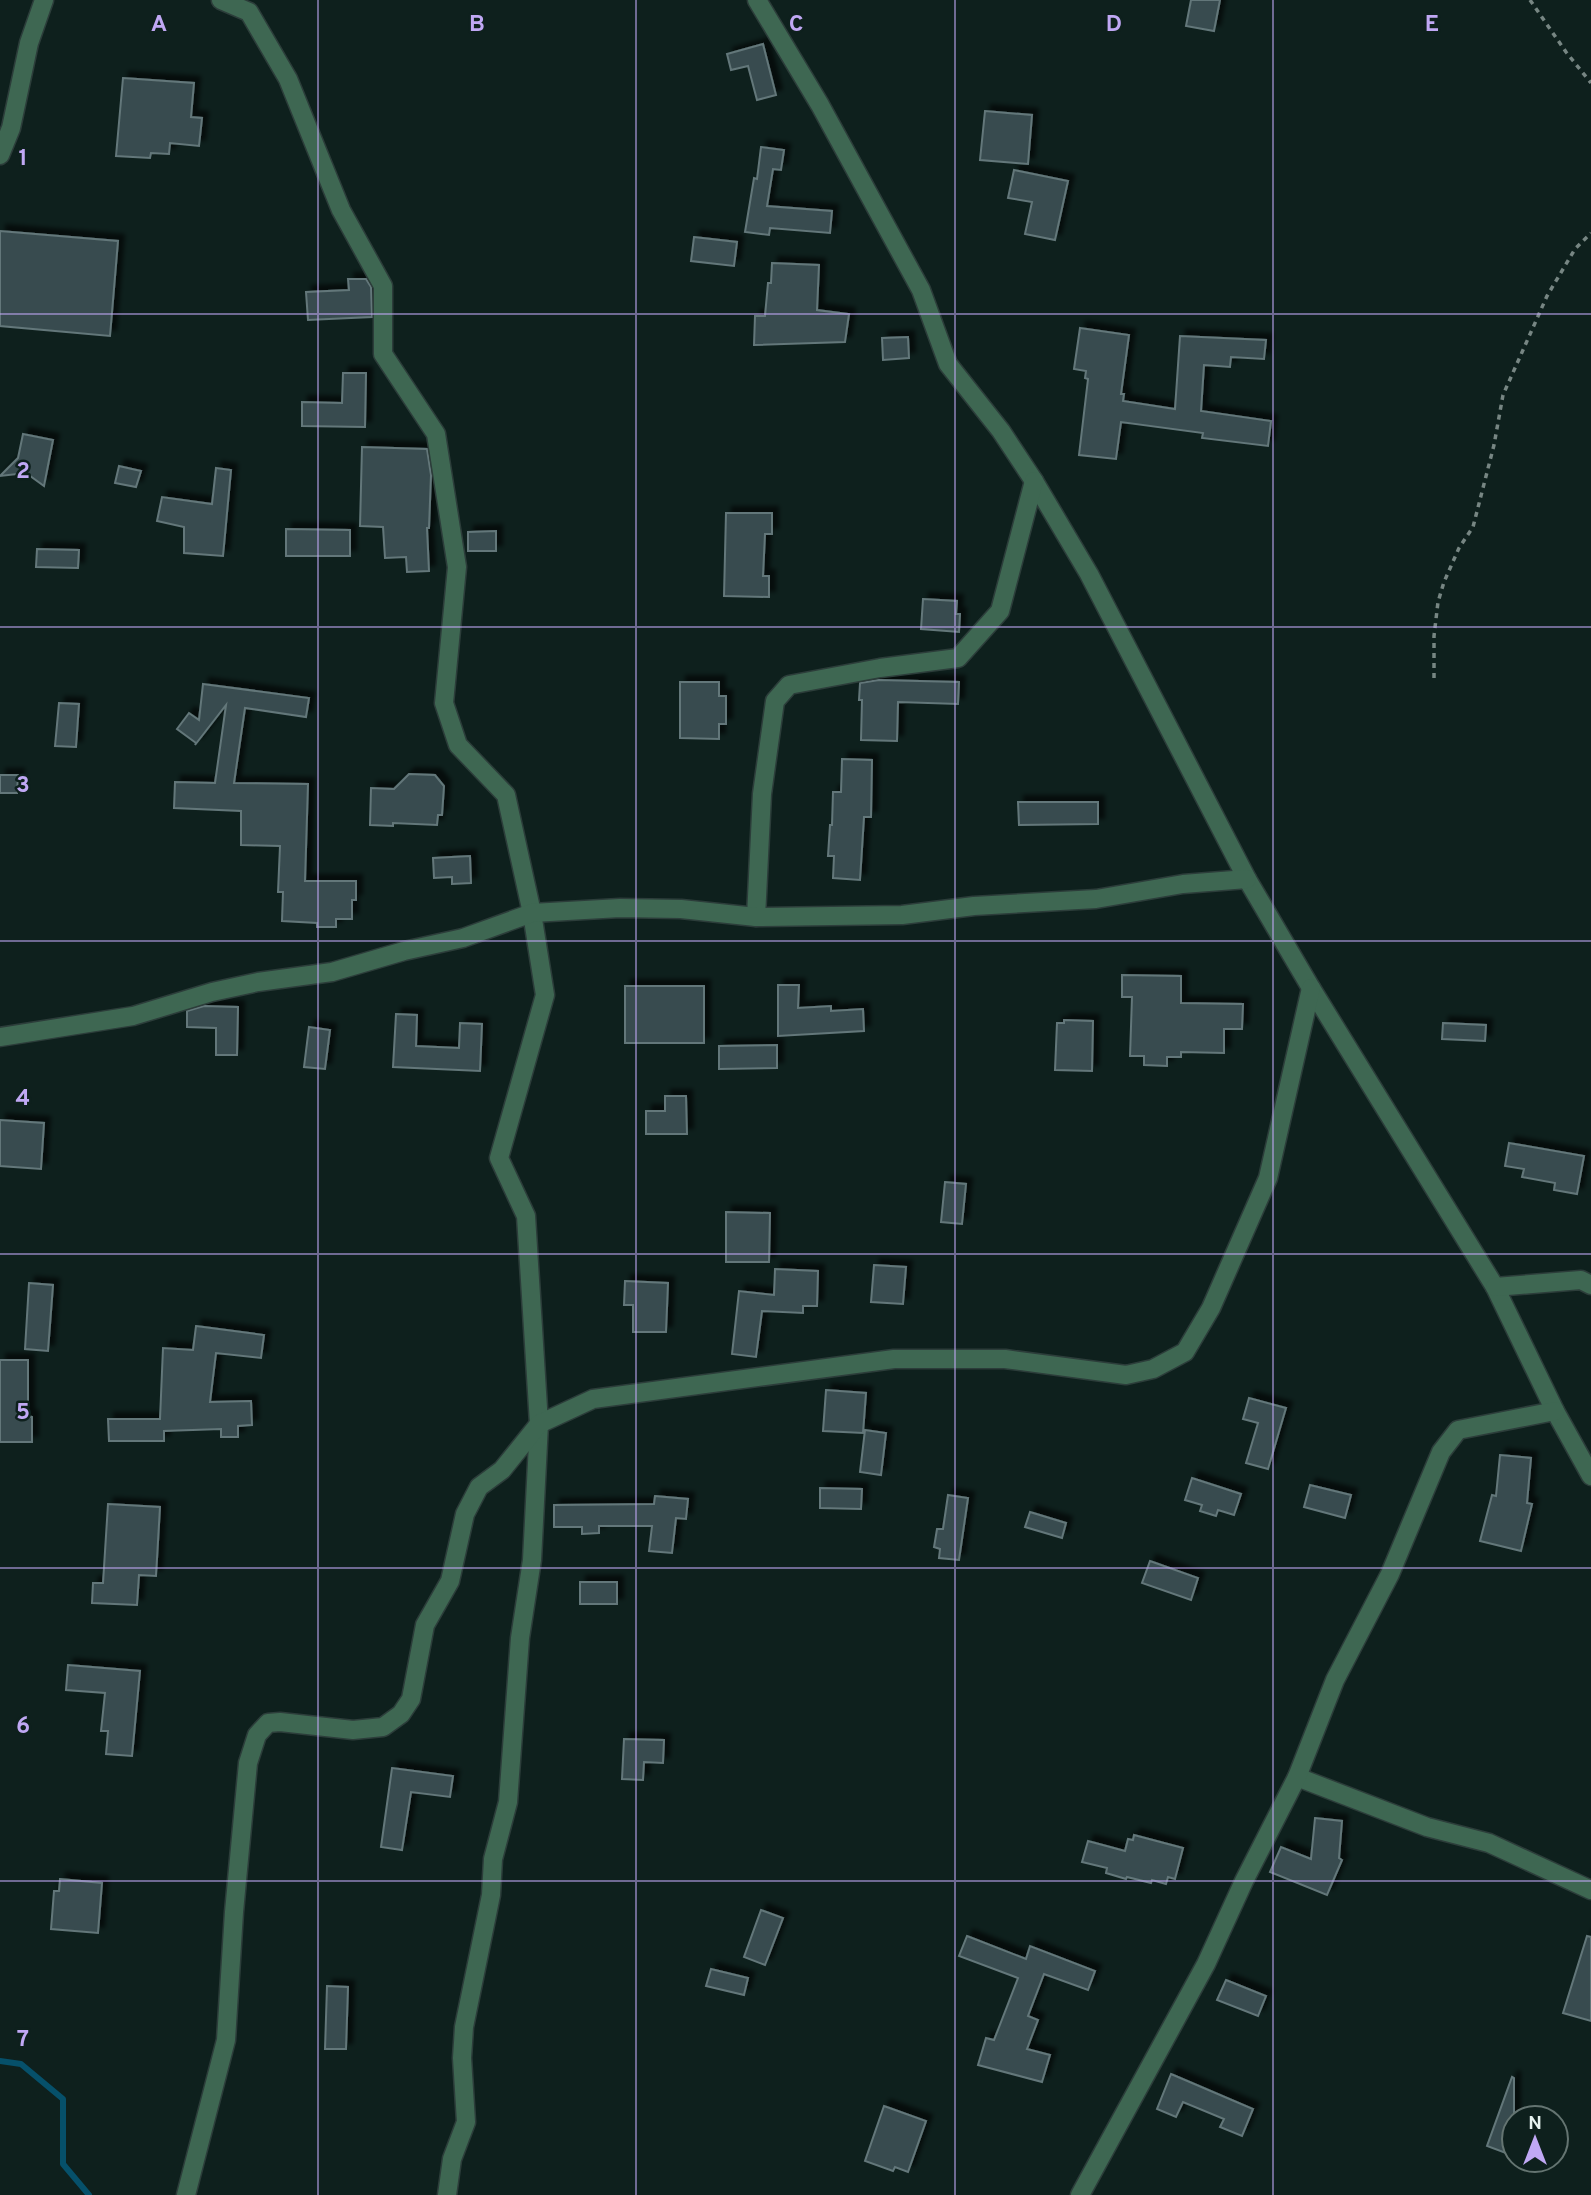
<svg xmlns="http://www.w3.org/2000/svg" width="1591" height="2195" viewBox="0 0 1591 2195" font-family="Overpass,sans-serif">
  <style>
    .lines { fill: none; stroke-linecap: round; stroke-linejoin: round }
    .stream { stroke: #06506a; stroke-width: 6 }
    .building { fill: #394c4f; stroke: #63777a; stroke-width: 2; filter: url(#shadow) }
    .minor-casing { stroke: #2c3d3a; stroke-width: 21 }
    .path { stroke: #778683; stroke-width: 3.5; stroke-dasharray: 5 5; stroke-linecap: butt }
    .minor { stroke: #3e6752; stroke-width: 18 }
    .grid { fill: none; stroke: #c0a8f4; stroke-width: 2; stroke-opacity: 0.55 }
    .grid-label { font-size: 23px; text-anchor: middle; font-weight: bold; fill: #c0a8f4; stroke: #0e201d; stroke-width: 5; stroke-linejoin: round; paint-order: stroke }
  </style>
  <defs>
    <filter id="shadow"><feDropShadow dx="6" dy="-6" stdDeviation="2" flood-color="#0009"/></filter>
  </defs>
  <rect width="100%" height="100%" fill="#0e201d"/>
  <g class="lines">
    <!-- stream -->
    <polyline class="stream" points="0,2061 21,2064 63,2099 63,2164 89,2195"/>
  </g>
  <!-- building -->
  <g class="building">
    <polygon points="1191,0 1220,0 1214,31 1186,26"/>
    <polygon points="763,44 776,95 757,100 748,66 731,70 727,54"/>
    <polygon points="123,78 194,83 191,117 202,118 199,146 170,143 169,154 151,153 150,158 116,156"/>
    <polygon points="985,111 1032,115 1028,164 980,160"/>
    <polygon points="761,147 784,150 781,170 773,169 767,206 832,211 830,233 770,228 769,235 745,232 754,178 757,179"/>
    <polygon points="1014,170 1068,181 1055,240 1025,234 1032,202 1008,198"/>
    <polygon points="0,231 118,241 110,336 0,326"/>
    <polygon points="694,237 737,242 734,266 691,261"/>
    <polygon points="772,263 819,265 817,310 849,314 845,342 754,345 755,316 765,316 768,283 771,283"/>
    <polygon points="348,279 366,279 371,287 372,317 308,320 306,292 349,290"/>
    <polygon points="1080,328 1129,335 1121,394 1124,394 1123,401 1175,409 1180,336 1266,340 1264,359 1231,357 1230,367 1204,365 1201,411 1271,421 1268,446 1202,438 1203,433 1121,422 1116,459 1079,455 1088,379 1085,378 1086,371 1074,369"/>
    <polygon points="908,337 909,358 883,360 882,338"/>
    <polygon points="343,373 366,373 365,427 302,426 302,402 342,403"/>
    <polygon points="23,434 53,440 44,486 26,473 0,476 18,458"/>
    <polygon points="362,447 427,449 431,475 429,528 427,528 429,571 407,572 406,557 385,558 383,527 360,526"/>
    <polygon points="119,466 141,471 136,487 115,483"/>
    <polygon points="216,468 231,470 223,556 184,553 184,527 157,521 162,497 212,504"/>
    <polygon points="726,513 772,513 772,534 765,534 763,576 769,576 769,597 724,596"/>
    <polygon points="286,529 350,530 350,556 286,556"/>
    <polygon points="496,531 496,551 468,551 468,532"/>
    <polygon points="37,549 79,550 78,568 36,567"/>
    <polygon points="923,599 957,601 956,614 960,614 959,632 921,629"/>
    <polygon points="879,680 959,682 958,704 898,702 897,741 861,740 862,700 859,700 860,683"/>
    <polygon points="680,682 719,682 719,696 726,696 726,724 719,724 719,739 680,738"/>
    <polygon points="203,684 309,698 306,717 245,708 234,783 308,784 305,881 356,881 356,900 352,900 352,919 336,919 336,927 317,927 317,923 282,921 283,892 278,892 280,846 241,845 241,811 174,808 175,782 215,783 226,705 195,745 196,743 177,729 189,713 199,720"/>
    <polygon points="59,703 79,704 76,747 55,746"/>
    <polygon points="842,759 872,760 871,817 864,817 860,880 833,878 834,856 828,856 830,825 832,825 833,792 841,792"/>
    <polygon points="409,774 435,775 444,786 442,815 438,815 437,825 393,823 393,826 370,825 371,788 394,789"/>
    <polygon points="0,775 18,775 17,793 0,793"/>
    <polygon points="1018,802 1098,802 1098,824 1019,825"/>
    <polygon points="470,856 471,883 452,884 452,877 434,878 433,858"/>
    <polygon points="1122,975 1181,976 1181,1003 1243,1004 1242,1029 1224,1029 1224,1053 1181,1052 1181,1057 1167,1057 1167,1066 1144,1065 1144,1056 1130,1056 1132,997 1122,997"/>
    <polygon points="778,985 799,985 798,1008 831,1006 831,1011 863,1009 864,1031 778,1036"/>
    <rect x="625" y="986" width="79" height="57"/>
    <polygon points="204,1006 238,1007 237,1055 216,1055 216,1028 187,1027 187,1011"/>
    <polygon points="396,1014 417,1015 416,1046 459,1048 460,1023 482,1024 480,1071 393,1067"/>
    <polygon points="1064,1020 1093,1021 1092,1071 1055,1070 1057,1023 1064,1023"/>
    <polygon points="1443,1023 1486,1025 1485,1041 1442,1039"/>
    <polygon points="309,1027 330,1030 325,1069 304,1067"/>
    <polygon points="777,1045 777,1068 719,1069 719,1046"/>
    <polygon points="665,1096 686,1096 687,1134 646,1134 646,1111 665,1111"/>
    <polygon points="0,1120 44,1123 41,1169 0,1166"/>
    <polygon points="1509,1143 1584,1156 1577,1194 1554,1190 1555,1183 1522,1177 1524,1169 1505,1166"/>
    <polygon points="945,1182 966,1184 962,1224 941,1222"/>
    <polygon points="726,1212 770,1213 769,1262 726,1262"/>
    <polygon points="874,1265 906,1267 903,1304 871,1302"/>
    <polygon points="775,1269 818,1271 817,1306 803,1306 803,1313 762,1311 756,1357 732,1354 739,1291 774,1295"/>
    <polygon points="625,1281 668,1283 666,1332 633,1332 633,1305 624,1305"/>
    <polygon points="29,1283 53,1285 48,1351 25,1349"/>
    <polygon points="196,1326 264,1335 261,1358 216,1353 210,1402 251,1401 252,1425 238,1426 238,1437 221,1437 221,1429 164,1431 164,1441 109,1441 108,1419 160,1419 163,1348 193,1350"/>
    <polygon points="0,1360 28,1360 28,1416 32,1417 32,1442 0,1442"/>
    <polygon points="826,1390 866,1393 863,1433 823,1431"/>
    <polygon points="1249,1398 1286,1408 1268,1469 1246,1463 1258,1423 1243,1419"/>
    <polygon points="865,1430 886,1433 881,1475 860,1472"/>
    <polygon points="1500,1455 1531,1458 1527,1503 1532,1504 1521,1551 1480,1541 1492,1495 1496,1496"/>
    <polygon points="1192,1478 1241,1494 1234,1515 1218,1510 1216,1516 1200,1511 1202,1505 1185,1500"/>
    <polygon points="1310,1485 1351,1495 1345,1518 1304,1507"/>
    <polygon points="820,1488 862,1489 861,1509 820,1508"/>
    <polygon points="948,1495 968,1498 959,1560 939,1558 940,1549 934,1547 937,1529 943,1529"/>
    <polygon points="655,1496 688,1499 686,1519 676,1518 672,1553 649,1551 652,1526 599,1526 599,1533 582,1534 582,1527 554,1527 554,1505 654,1504"/>
    <polygon points="108,1504 160,1507 156,1576 139,1575 137,1605 92,1603 93,1583 103,1583"/>
    <polygon points="1030,1512 1066,1523 1062,1538 1025,1527"/>
    <polygon points="1150,1561 1198,1578 1191,1600 1142,1583"/>
    <rect x="580" y="1582" width="37" height="22"/>
    <polygon points="68,1665 140,1671 132,1756 106,1754 108,1731 101,1731 105,1693 66,1690"/>
    <polygon points="624,1739 664,1740 663,1763 644,1762 643,1780 622,1779"/>
    <polygon points="392,1768 453,1776 450,1797 411,1792 402,1850 381,1847"/>
    <polygon points="1315,1818 1342,1821 1339,1858 1342,1860 1327,1895 1270,1872 1281,1847 1311,1859"/>
    <polygon points="1134,1835 1183,1848 1175,1879 1168,1877 1166,1884 1152,1880 1151,1883 1127,1877 1126,1879 1106,1873 1107,1868 1082,1862 1088,1841 1125,1851 1128,1839 1133,1840"/>
    <polygon points="60,1879 102,1883 98,1933 51,1929 54,1891 59,1891"/>
    <polygon points="761,1910 783,1918 765,1965 744,1957"/>
    <polygon points="967,1936 1026,1959 1030,1946 1095,1971 1088,1990 1044,1974 1028,2016 1038,2020 1027,2049 1050,2055 1042,2082 978,2065 986,2038 994,2040 1018,1978 959,1956"/>
    <polygon points="1587,1936 1591,1937 1591,2021 1563,2013"/>
    <polygon points="711,1969 748,1978 744,1995 706,1986"/>
    <polygon points="1226,1980 1266,1996 1258,2016 1217,2000"/>
    <polygon points="327,1986 348,1987 346,2049 325,2049"/>
    <polygon points="1171,2074 1253,2109 1242,2136 1220,2127 1224,2119 1183,2102 1176,2117 1157,2109"/>
    <polygon points="1512,2077 1514,2078 1514,2156 1487,2146"/>
    <polygon points="884,2106 926,2121 908,2172 895,2167 893,2171 865,2161"/>
  </g>
  <g class="lines">
    <defs>
      <g id="minor">
        <polyline points="221,0 249,12 288,79 341,210 383,286 383,354 436,434 457,567 444,703 458,745 506,795 532,913 545,995 499,1158 526,1216 539,1424 532,1560 520,1638 508,1802 493,1859 491,1895 464,2027 462,2058 466,2122 452,2159 447,2195"/>
        <polyline points="757,0 820,105 921,290 948,364 1001,431 1034,481 1089,574 1247,879 1311,988 1495,1287 1555,1411 1591,1476"/>
        <polyline points="0,155 11,128 29,43 44,0"/>
        <polyline points="756,917 762,794 775,701 789,685 880,668 958,658 1000,611 1034,481"/>
        <polyline points="0,1037 133,1016 212,992 258,982 332,972 404,951 463,938 532,913 620,908 681,909 756,917 902,915 974,906 1096,899 1183,884 1247,879"/>
        <polyline points="1495,1287 1581,1280 1591,1285"/>
        <polyline points="1297,1777 1427,1827 1489,1843 1591,1890"/>
        <polyline points="186,2195 226,2040 234,1912 248,1763 257,1735 268,1723 280,1722 353,1730 383,1727 401,1714 411,1699 425,1625 450,1581 465,1514 479,1487 502,1470 539,1424 593,1399 894,1359 1005,1359 1126,1375 1153,1369 1185,1352 1211,1308 1268,1178 1311,988"/>
        <polyline points="1080,2195 1206,1964 1244,1881 1297,1777 1335,1680 1390,1574 1441,1452 1458,1430 1555,1411"/>
      </g>
    </defs>
    <!-- minor casing -->
    <use href="#minor" class="minor-casing"/>
    <!-- path -->
    <g class="path">
      <polyline points="1530,0 1566,52 1591,83"/>
      <polyline points="1434,678 1434,636 1438,602 1444,582 1459,548 1473,527 1494,445 1503,395 1547,296 1575,249 1591,233"/>
    </g>
    <!-- minor -->
    <use href="#minor" class="minor"/>
  </g>
  <!-- grid -->
  <path class="grid" d="M318,0v2195M636,0v2195M955,0v2195M1273,0v2195M0,314h1591M0,627h1591M0,941h1591M0,1254h1591M0,1568h1591M0,1881h1591"/>
  <g class="grid-label">
    <text x="159" y="31">A</text>
    <text x="477" y="31">B</text>
    <text x="796" y="31">C</text>
    <text x="1114" y="31">D</text>
    <text x="1432" y="31">E</text>
    <text x="23" y="165">1</text>
    <text x="23" y="478">2</text>
    <text x="23" y="792">3</text>
    <text x="23" y="1105">4</text>
    <text x="23" y="1419">5</text>
    <text x="23" y="1733">6</text>
    <text x="23" y="2046">7</text>
  </g>
  <!-- north arrow -->
  <g transform="translate(1535 2139)"><circle r="33" fill="#0e201d" stroke="#647471" stroke-width="2"/>
  <path d="M0-5L12 26L0 18L-12 26Z" fill="#c0a8f4"/>
  <text y="-10" font-size="19" font-weight="bold" text-anchor="middle" fill="#e6f2ef">N</text>
  </g>
</svg>
